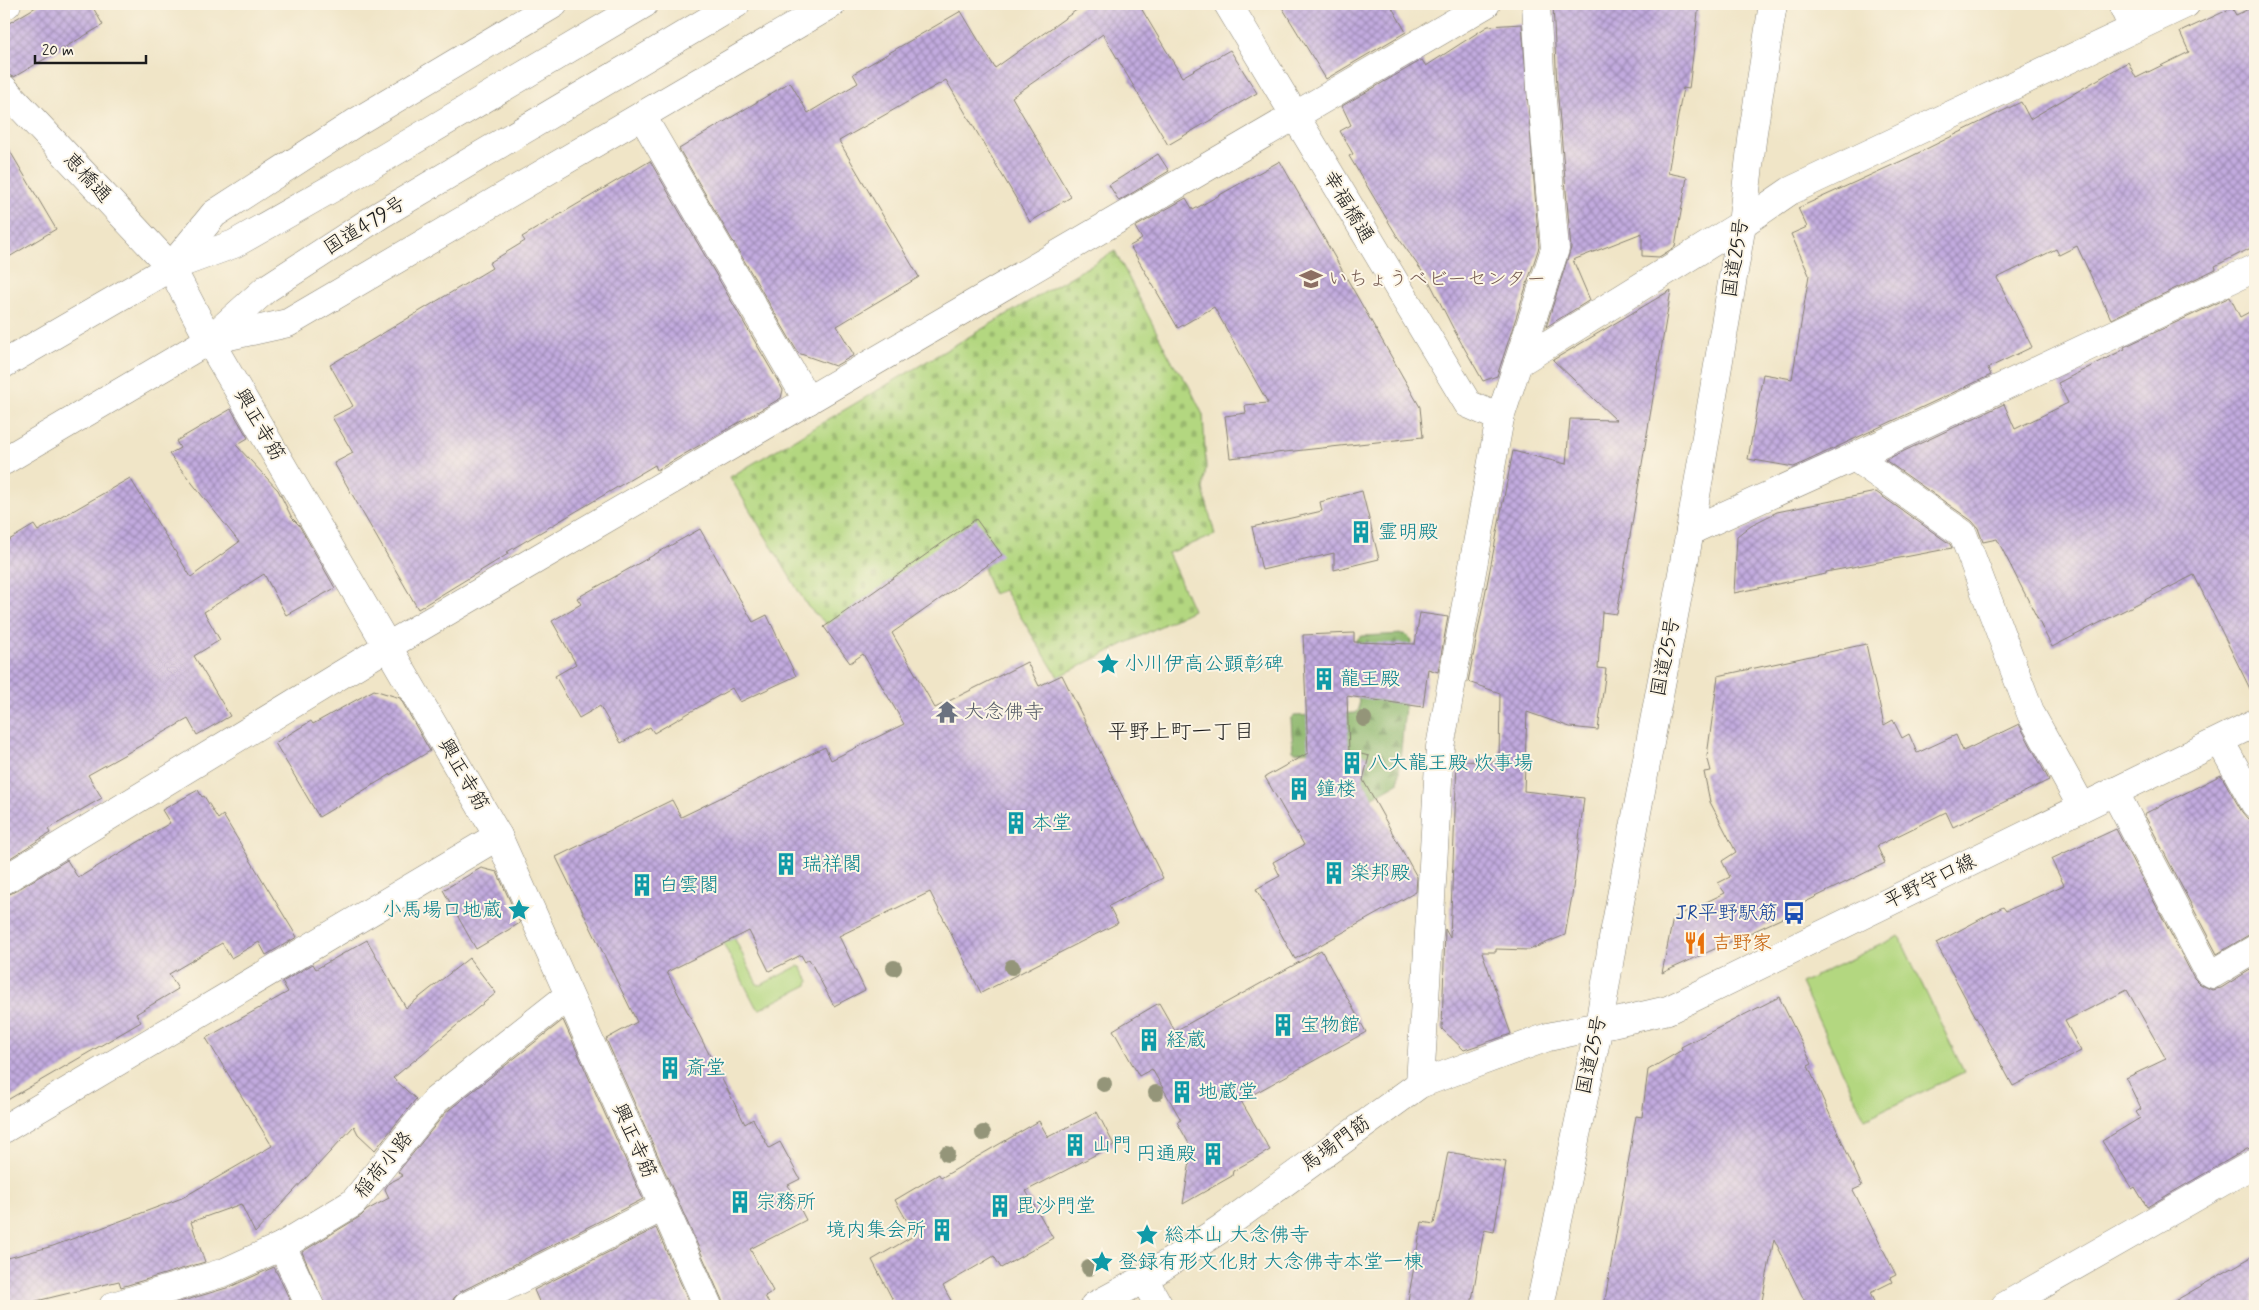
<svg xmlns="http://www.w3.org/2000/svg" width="2259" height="1310" viewBox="0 0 2259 1310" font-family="Mynerve,'Klee One',sans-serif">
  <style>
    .forest { fill: url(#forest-firs); stroke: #556a45 }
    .cemetery { fill: url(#cemetery-stones); stroke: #687a4e }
    .green { fill: #b3d780; stroke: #687a4e }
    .building { fill: url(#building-cross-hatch) }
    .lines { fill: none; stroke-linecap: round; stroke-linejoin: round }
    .minor-casing { stroke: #868072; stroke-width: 29 }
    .secondary-casing { stroke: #868072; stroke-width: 29 }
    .trunk-casing { stroke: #868072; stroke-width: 29 }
    .minor { stroke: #fff; stroke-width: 28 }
    .secondary { stroke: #fff; stroke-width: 28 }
    .trunk { stroke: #fff; stroke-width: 28 }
    .tree { fill: #949579 }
    .labels { text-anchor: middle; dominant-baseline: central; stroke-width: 4; stroke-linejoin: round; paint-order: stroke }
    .street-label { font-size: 20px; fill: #1c1c1c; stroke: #fcf5e5 }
    .education-label { font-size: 20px; fill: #785e54; stroke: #fcf5e5; text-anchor: start }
    .culture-label { font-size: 20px; fill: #0d838f; stroke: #fcf5e5; text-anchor: start }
    .worship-label { font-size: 20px; fill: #5b616d; stroke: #fcf5e5; text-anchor: start }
    .transit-label { font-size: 20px; fill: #164399; stroke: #fcf5e5; text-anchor: end }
    .food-label { font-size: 20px; fill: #c56008; stroke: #fcf5e5; text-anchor: start }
    .neighbourhood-label { font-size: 21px; fill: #1c1c1c; stroke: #fcf5e5 }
  </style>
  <defs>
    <pattern id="forest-firs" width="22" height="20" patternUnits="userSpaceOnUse" patternTransform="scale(1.25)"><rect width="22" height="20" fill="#8eb86e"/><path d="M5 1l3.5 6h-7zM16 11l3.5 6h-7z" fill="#73955a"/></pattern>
    <pattern id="cemetery-stones" width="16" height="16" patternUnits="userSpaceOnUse" patternTransform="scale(1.25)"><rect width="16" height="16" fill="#b3d780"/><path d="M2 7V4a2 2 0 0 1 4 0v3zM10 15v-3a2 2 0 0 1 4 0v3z" fill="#99b86e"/></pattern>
    <pattern id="building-cross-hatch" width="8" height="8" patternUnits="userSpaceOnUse" patternTransform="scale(1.25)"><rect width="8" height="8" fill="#c2abdf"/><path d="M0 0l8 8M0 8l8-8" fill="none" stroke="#9d8ab4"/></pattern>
  </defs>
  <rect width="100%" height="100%" fill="#fcf5e5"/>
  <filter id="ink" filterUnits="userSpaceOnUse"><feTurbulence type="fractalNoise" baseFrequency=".02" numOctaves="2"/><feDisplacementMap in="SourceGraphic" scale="10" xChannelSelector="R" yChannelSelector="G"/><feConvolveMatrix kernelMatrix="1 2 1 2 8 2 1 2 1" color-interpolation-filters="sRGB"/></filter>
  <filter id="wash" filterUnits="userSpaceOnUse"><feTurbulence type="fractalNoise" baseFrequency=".0096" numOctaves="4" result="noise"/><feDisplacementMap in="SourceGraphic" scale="20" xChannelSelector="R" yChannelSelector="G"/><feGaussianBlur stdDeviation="1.12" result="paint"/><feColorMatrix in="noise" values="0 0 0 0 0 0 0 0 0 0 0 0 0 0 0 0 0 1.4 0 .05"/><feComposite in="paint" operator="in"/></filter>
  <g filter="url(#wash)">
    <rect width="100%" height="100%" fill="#f0e5c7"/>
    <!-- forest -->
    <polygon class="forest" points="1405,634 1411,640 1398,783 1354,808 1315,751 1295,752 1293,750 1291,719 1294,716 1356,713 1359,709 1356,640 1362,636"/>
    <!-- cemetery -->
    <polygon class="cemetery" points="1115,251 1171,360 1188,384 1203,415 1206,467 1203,489 1215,535 1168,553 1193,610 1058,677 1004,590 993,594 985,574 980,526 832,629 808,607 730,477"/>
    <!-- green -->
    <g class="green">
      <polygon points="730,929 757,984 761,985 798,966 801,967 809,981 808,985 760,1009 756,1007 719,935"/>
      <polygon points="1899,936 1964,1072 1865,1119 1801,983"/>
    </g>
    <g id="blocks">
      <!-- building -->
      <g class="building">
        <polygon points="41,4 91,4 103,25 14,77 4,74 4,26"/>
        <polygon points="1085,4 1146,4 1141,8 1182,77 1230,50 1257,93 1168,145 1103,34 1012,97 1071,197 1030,222 946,80 839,141 919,277 837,326 854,355 835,366 798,353 679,149 790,82 808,113 858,83 853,74 961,11 995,68"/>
        <polygon points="1280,4 1390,4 1406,32 1326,79"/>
        <polygon points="1553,4 1699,4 1689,89 1683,88 1668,173 1687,177 1675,247 1659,257 1642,256 1642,233 1573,260 1590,300 1546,327 1571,248 1557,87"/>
        <polygon points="2255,6 2255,246 2215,266 2216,269 2111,319 2077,246 2059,255 2056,249 1997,278 2032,347 1988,368 1991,375 1794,467 1748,459 1763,374 1792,379 1809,275 1791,234 1807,227 1798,208 1908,158 2021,102 2030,119 2128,62 2136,78 2189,52 2180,32 2232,8 2236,15"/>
        <polygon points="1522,24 1539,247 1497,376 1483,381 1454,330 1429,281 1397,236 1349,156 1353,154 1340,131 1351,125 1342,106 1422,60 1426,66 1488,26"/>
        <polygon points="4,141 56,229 4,260"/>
        <polygon points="1158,154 1169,171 1119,201 1109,185"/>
        <polygon points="650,161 783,390 781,398 657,470 655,465 507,552 508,554 418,609 334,463 353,453 332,417 353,406 330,365 492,268 489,263 525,241 522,237"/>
        <polygon points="1280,161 1420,407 1423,437 1230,458 1225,416 1246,413 1245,405 1268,403 1214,307 1178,328 1130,246 1142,239 1135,227 1186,198 1193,210"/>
        <polygon points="1671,290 1617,614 1602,612 1598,668 1606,669 1598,730 1570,727 1527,712 1524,791 1584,798 1572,896 1565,935 1529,950 1496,949 1496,952 1482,952 1511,1034 1464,1050 1442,1029 1445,929 1450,938 1457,761 1499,762 1500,693 1468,682 1513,451 1566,464 1570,419 1616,420 1553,360"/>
        <polygon points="2230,297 2240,317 2255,309 2255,699 2194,575 2052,647 1997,539 1983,542 1978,528 1972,521 1885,460 2004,404 2015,429 2068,403 2058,383 2125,349 2124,347"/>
        <polygon points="231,409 248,438 236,445 278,490 292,518 299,525 335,588 286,615 264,574 204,612 220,640 194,656 230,716 197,735 188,719 88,775 102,798 48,829 50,833 4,862 4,543 34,525 38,531 130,478 191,577 239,542 169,454 180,448 176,441"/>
        <polygon points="1362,491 1379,559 1334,570 1334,553 1262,570 1252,527 1322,511 1320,502"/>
        <polygon points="1876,492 1950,544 1952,548 1826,572 1826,574 1734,593 1737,536 1751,525 1777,512"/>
        <polygon points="976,519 1002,555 892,633 935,708 1027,662 1039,686 1062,675 1163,878 1109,906 1118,923 981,993 930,892 839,936 865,990 834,1006 809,959 805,962 801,955 769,971 749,931 667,972 745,1124 753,1119 769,1148 780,1142 800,1179 788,1185 806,1220 750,1249 773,1291 765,1296 770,1306 723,1306 722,1300 606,1039 637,1022 556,857 672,800 681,817 825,747 831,760 904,724 863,654 850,663 824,627"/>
        <polygon points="700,529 753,622 767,615 796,676 740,702 732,688 654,733 650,727 621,743 600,706 579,718 555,676 576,664 552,621 581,604 577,598"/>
        <polygon points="1420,613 1448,617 1438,672 1428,669 1423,707 1347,696 1349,751 1369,756 1363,780 1417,877 1416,892 1295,959 1256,889 1280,876 1273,862 1304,845 1265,777 1308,753 1303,635 1354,633 1354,642 1415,644"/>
        <polygon points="1866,644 1884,725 1893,720 1902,738 1909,734 1917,753 1956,735 1963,751 2019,724 2049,780 1953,827 1946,812 1877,846 1885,863 1785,912 1787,916 1662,973 1673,918 1725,893 1718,883 1730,877 1722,861 1736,852 1710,802 1704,772 1711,771 1707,756 1718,676"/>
        <polygon points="374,690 400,698 430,751 319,817 275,743 311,721 313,724"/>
        <polygon points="2221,775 2242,812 2247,818 2255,820 2255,933 2247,936 2217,954 2144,814"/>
        <polygon points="198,790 202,797 204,796 218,819 223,815 297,937 266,955 259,942 231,958 222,943 169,974 178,989 136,1014 141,1022 4,1102 4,896 12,893 67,860 78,878 170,823 162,810"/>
        <polygon points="2116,829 2194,978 2200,984 2212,990 2221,988 2255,967 2255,1147 2247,1149 2147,1207 2135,1187 2132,1189 2102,1141 2140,1118 2136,1112 2141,1109 2126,1078 2166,1059 2127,990 2065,1021 2081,1051 2013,1086 1936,943 2003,907 2006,911 2064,885 2051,859"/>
        <polygon points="481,868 497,872 520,923 476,949 443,890"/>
        <polygon points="367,940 406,1008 469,958 496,993 393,1078 416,1099 375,1150 358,1134 354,1126 255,1233 241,1204 191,1222 205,1262 121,1287 119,1281 16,1306 4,1306 4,1259 53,1246 182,1198 272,1146 206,1038 288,992 282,982 313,964 316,969"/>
        <polygon points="1321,950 1366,1032 1241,1101 1270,1150 1233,1171 1232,1176 1183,1204 1192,1149 1177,1122 1181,1120 1152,1069 1139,1076 1113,1030 1159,1003 1175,1031"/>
        <polygon points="1779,997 1812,1064 1808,1066 1862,1186 1853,1190 1896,1275 1890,1278 1892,1282 1870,1293 1876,1306 1807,1306 1774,1239 1761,1306 1604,1306 1636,1116 1642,1117 1648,1070 1682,1050 1681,1047"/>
        <polygon points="563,1020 643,1199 460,1292 454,1298 451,1306 325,1306 302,1252 361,1216 367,1210 389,1198 385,1189 389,1183 403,1176 398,1172 445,1113"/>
        <polygon points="1097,1112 1114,1145 1026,1191 1053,1238 1001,1268 994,1256 943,1286 954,1306 896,1306 872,1260 915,1235 895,1200 939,1174 941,1178 1039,1121 1048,1137"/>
        <polygon points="1448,1152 1506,1162 1494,1232 1484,1230 1471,1306 1407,1306 1422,1222 1434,1224"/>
        <polygon points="656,1228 691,1306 541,1306 534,1290"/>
        <polygon points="2255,1255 2255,1306 2166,1306"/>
        <polygon points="274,1267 293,1306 166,1306 230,1287"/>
      </g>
    </g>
  </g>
  <g filter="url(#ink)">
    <use href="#blocks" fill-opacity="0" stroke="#868072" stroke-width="1"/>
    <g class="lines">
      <defs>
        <g id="minor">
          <polyline points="1228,4 1468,404 1500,418"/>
          <polyline points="2122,4 2133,28"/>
          <polyline points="4,5 7,4"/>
          <polyline points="4,89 171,267 209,340 498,836 708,1306"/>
          <polyline points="642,116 808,401"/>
          <polyline points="1518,363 1742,224 1790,191 2186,4"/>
          <polyline points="1854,457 1963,534 2031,714 2082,807"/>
          <polyline points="1690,531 1854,457 2255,268"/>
          <polyline points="2220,741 2255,804"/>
          <polyline points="2114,791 2208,971 2213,974 2255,949"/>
          <polyline points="4,880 388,646 1486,4"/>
          <polyline points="1420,1084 1440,747 1500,418 1555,249 1541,88 1536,4"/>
          <polyline points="4,1129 498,836"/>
          <polyline points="282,1246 310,1306"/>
          <polyline points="1144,1279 1159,1306"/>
          <polyline points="113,1306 225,1272 282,1246 353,1203 436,1100 568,996"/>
          <polyline points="467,1306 663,1207"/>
          <polyline points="1094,1306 1144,1279 1219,1230 1420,1084 1548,1037 1599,1026"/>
          <polyline points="2005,1306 2255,1163"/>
        </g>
        <polyline id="secondary" points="1599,1026 1668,1010 2255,723"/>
        <g id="trunk">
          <polyline points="171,267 214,214 358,121 554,4"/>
          <polyline points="211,340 288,323 832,4"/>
          <polyline points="4,364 171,267 234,244 357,174 644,4"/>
          <polyline points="4,461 209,340 266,289 380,215 736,4"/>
          <polyline points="1540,1306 1599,1026 1613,939 1690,531 1742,224 1753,132 1773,4"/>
        </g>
      </defs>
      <!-- minor casing -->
      <use href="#minor" class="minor-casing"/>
      <!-- secondary casing -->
      <use href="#secondary" class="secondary-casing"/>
      <!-- trunk casing -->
      <use href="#trunk" class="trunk-casing"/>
      <!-- minor -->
      <use href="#minor" class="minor"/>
      <!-- secondary -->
      <use href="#secondary" class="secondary"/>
      <!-- trunk -->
      <use href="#trunk" class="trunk"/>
    </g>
    <!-- trees -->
    <g class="tree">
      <circle cx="1364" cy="719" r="8"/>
      <circle cx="1012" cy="967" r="8"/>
      <circle cx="894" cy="968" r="8"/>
      <circle cx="1104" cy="1084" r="8"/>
      <circle cx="1156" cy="1093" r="8"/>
      <circle cx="983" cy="1133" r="8"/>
      <circle cx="947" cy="1154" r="8"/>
      <circle cx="1089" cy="1268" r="8"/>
    </g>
  </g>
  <!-- icons -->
  <defs>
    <symbol id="school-bare" viewBox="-9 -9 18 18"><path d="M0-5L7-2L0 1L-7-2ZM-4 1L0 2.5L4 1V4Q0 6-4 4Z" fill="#8d6e63" stroke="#fcf5e5" stroke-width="2.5" paint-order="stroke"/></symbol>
    <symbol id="building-bare" viewBox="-9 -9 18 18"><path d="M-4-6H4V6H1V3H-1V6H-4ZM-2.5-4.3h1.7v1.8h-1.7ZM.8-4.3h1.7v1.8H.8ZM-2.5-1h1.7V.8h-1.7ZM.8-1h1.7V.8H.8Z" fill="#0f9aa8" stroke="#fcf5e5" stroke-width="2.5" paint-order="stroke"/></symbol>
    <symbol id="sight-bare" viewBox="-9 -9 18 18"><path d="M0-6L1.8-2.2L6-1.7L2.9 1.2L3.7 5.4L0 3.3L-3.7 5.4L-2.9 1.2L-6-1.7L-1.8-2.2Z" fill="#0f9aa8" stroke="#fcf5e5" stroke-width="2.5" paint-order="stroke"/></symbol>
    <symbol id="temple-bare" viewBox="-9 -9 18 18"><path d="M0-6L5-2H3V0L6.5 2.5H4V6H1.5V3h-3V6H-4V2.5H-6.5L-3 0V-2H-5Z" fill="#6b7280" stroke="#fcf5e5" stroke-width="2.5" paint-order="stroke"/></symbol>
    <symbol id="bus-bare" viewBox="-9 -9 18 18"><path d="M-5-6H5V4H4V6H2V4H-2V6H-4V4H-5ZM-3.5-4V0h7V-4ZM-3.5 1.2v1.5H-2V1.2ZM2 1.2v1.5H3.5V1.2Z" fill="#1a4fb4" stroke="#fcf5e5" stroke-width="2.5" paint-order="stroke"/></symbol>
    <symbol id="restaurant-bare" viewBox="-9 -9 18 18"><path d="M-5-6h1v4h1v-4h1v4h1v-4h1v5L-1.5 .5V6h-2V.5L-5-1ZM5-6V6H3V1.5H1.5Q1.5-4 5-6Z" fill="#e8710a" stroke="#fcf5e5" stroke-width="2.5" paint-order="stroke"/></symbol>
  </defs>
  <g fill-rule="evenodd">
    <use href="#school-bare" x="1295" y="263" width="32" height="32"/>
    <use href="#building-bare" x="1345" y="516" width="32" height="32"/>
    <use href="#sight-bare" x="1092" y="648" width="32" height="32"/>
    <use href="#building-bare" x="1308" y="663" width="32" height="32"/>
    <use href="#temple-bare" x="931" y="696" width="32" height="32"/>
    <use href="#building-bare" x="1336" y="747" width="32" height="32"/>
    <use href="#building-bare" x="1283" y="773" width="32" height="32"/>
    <use href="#building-bare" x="1000" y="807" width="32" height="32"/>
    <use href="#building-bare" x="770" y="848" width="32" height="32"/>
    <use href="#building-bare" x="1318" y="857" width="32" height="32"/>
    <use href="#building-bare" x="626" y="869" width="32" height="32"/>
    <use href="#sight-bare" x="503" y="894" width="32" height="32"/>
    <use href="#bus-bare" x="1778" y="897" width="32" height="32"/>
    <use href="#restaurant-bare" x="1679" y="927" width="32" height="32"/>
    <use href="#building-bare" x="1267" y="1009" width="32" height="32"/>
    <use href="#building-bare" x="1133" y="1024" width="32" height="32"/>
    <use href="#building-bare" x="654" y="1052" width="32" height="32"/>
    <use href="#building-bare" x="1166" y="1076" width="32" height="32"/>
    <use href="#building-bare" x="1059" y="1129" width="32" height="32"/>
    <use href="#building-bare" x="1197" y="1138" width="32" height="32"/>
    <use href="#building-bare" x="724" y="1186" width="32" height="32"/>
    <use href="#building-bare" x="984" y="1190" width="32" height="32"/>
    <use href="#building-bare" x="926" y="1214" width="32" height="32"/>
    <use href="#sight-bare" x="1131" y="1219" width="32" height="32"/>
    <use href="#sight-bare" x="1086" y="1246" width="32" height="32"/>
  </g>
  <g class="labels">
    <!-- street labels -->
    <g class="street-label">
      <text transform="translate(87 178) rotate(47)">恵橋通</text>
      <text transform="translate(1348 207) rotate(59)">幸福橋通</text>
      <text transform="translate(365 226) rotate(-32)">国道479号</text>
      <text transform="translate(1736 258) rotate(-81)">国道25号</text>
      <text transform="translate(259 425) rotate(60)">興正寺筋</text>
      <text transform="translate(1666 657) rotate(-79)">国道25号</text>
      <text transform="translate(463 775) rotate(60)">興正寺筋</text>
      <text transform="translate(1930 882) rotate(-26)">平野守口線</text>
      <text transform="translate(1592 1055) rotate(-78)">国道25号</text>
      <text transform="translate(634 1141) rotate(66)">興正寺筋</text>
      <text transform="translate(1336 1144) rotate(-36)">馬場門筋</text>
      <text transform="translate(384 1165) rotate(-51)">稲荷小路</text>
    </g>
    <!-- education labels -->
    <g class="education-label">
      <text x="1328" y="279">いちょうベビーセンター</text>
    </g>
    <!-- culture labels -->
    <g class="culture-label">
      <text x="1378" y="532">霊明殿</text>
      <text x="1124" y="664">小川伊高公顕彰碑</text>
      <text x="1340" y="679">龍王殿</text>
      <text x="1368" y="763">八大龍王殿 炊事場</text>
      <text x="1316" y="789">鐘楼</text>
      <text x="1032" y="823">本堂</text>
      <text x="802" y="864">瑞祥閣</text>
      <text x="1350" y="873">楽邦殿</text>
      <text x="659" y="885">白雲閣</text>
      <text x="502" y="910" text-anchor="end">小馬場口地蔵</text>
      <text x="1300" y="1025">宝物館</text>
      <text x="1166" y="1040">経蔵</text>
      <text x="686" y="1068">斎堂</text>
      <text x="1198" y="1092">地蔵堂</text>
      <text x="1092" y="1145">山門</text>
      <text x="1196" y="1154" text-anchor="end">円通殿</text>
      <text x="756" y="1202">宗務所</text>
      <text x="1016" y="1206">毘沙門堂</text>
      <text x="926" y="1230" text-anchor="end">境内集会所</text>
      <text x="1164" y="1235">総本山 大念佛寺</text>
      <text x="1118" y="1262">登録有形文化財 大念佛寺本堂一棟</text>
    </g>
    <!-- worship labels -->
    <g class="worship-label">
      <text x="964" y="712">大念佛寺</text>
    </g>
    <!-- transit labels -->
    <g class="transit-label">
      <text x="1778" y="913">JR平野駅筋</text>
    </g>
    <!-- food labels -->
    <g class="food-label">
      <text x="1712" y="943">吉野家</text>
    </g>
    <!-- neighbourhood labels -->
    <g class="neighbourhood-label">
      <text x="1181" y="732">平野上町一丁目</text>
    </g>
  </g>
  <!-- margin -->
  <rect width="2259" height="1310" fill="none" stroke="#fcf5e5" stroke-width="20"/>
  <!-- scale -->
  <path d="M35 55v8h111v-8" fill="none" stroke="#1c1c1c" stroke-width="2.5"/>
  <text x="42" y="55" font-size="15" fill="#1c1c1c" stroke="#fcf5e5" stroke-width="4" paint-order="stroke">20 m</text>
</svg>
